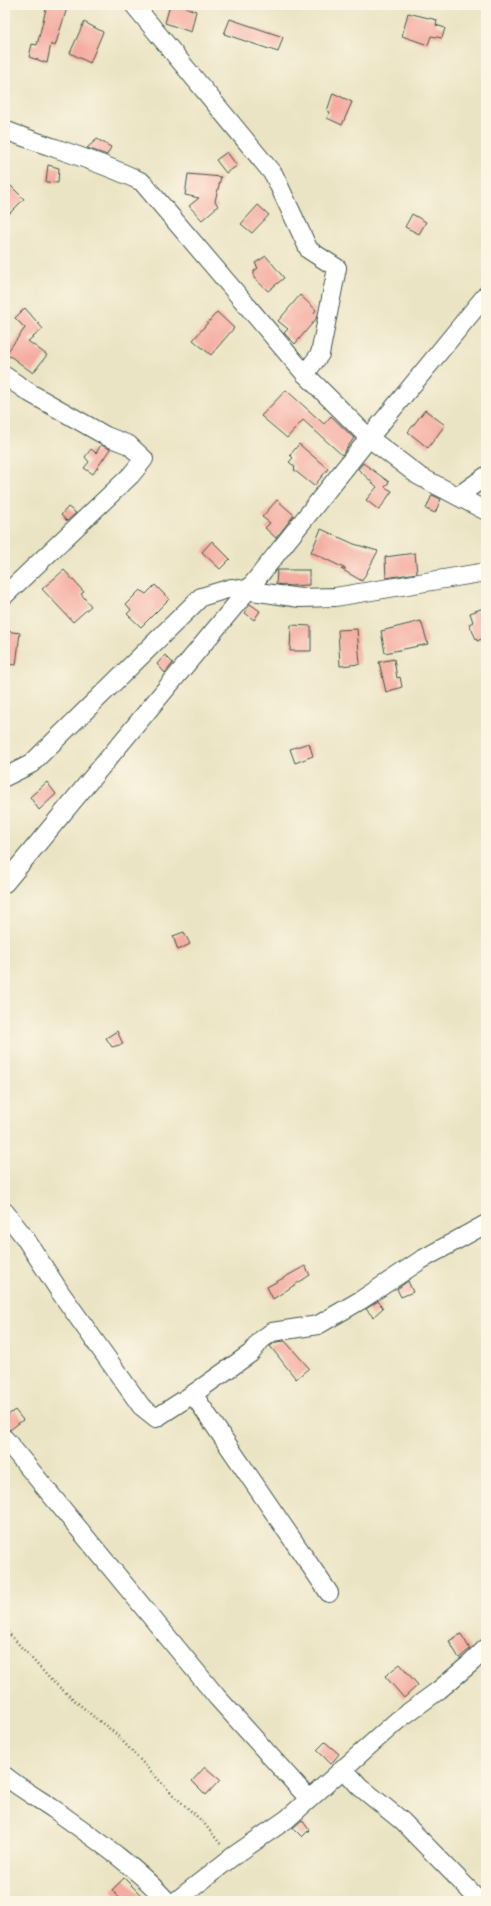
<svg xmlns="http://www.w3.org/2000/svg" width="491" height="1906" viewBox="0 0 491 1906" font-family="Cardo,serif">
  <style>
    .building { fill: #f5aca1 }
    .lines { fill: none; stroke-linecap: round; stroke-linejoin: round }
    .minor-casing { stroke: #3e564a; stroke-width: 20 }
    .path { stroke: #3e564a; stroke-width: 2.5; stroke-dasharray: 1 3; stroke-linecap: butt }
    .minor { stroke: #fff; stroke-width: 18 }
  </style>
  <rect width="100%" height="100%" fill="#fcf5e5"/>
  <filter id="ink" filterUnits="userSpaceOnUse"><feTurbulence type="fractalNoise" baseFrequency=".025" numOctaves="2"/><feDisplacementMap in="SourceGraphic" scale="8" xChannelSelector="R" yChannelSelector="G"/><feConvolveMatrix kernelMatrix="1 2 1 2 8 2 1 2 1" color-interpolation-filters="sRGB"/></filter>
  <filter id="wash" filterUnits="userSpaceOnUse"><feTurbulence type="fractalNoise" baseFrequency=".012" numOctaves="4" result="noise"/><feDisplacementMap in="SourceGraphic" scale="16" xChannelSelector="R" yChannelSelector="G"/><feGaussianBlur stdDeviation="0.9" result="paint"/><feColorMatrix in="noise" values="0 0 0 0 0 0 0 0 0 0 0 0 0 0 0 0 0 1.4 0 .05"/><feComposite in="paint" operator="in"/></filter>
  <g filter="url(#wash)">
    <rect width="100%" height="100%" fill="#ebe4c4"/>
    <g id="blocks">
      <!-- building -->
      <g class="building">
        <polygon points="47,5 68,5 55,46 51,44 47,63 29,57 32,44 37,45"/>
        <polygon points="170,5 187,5 187,8 196,11 191,32 165,23"/>
        <polygon points="408,13 437,20 436,25 445,28 442,38 431,36 428,45 402,36"/>
        <polygon points="230,19 283,37 278,52 224,34"/>
        <polygon points="84,22 103,32 90,63 70,53"/>
        <polygon points="333,93 352,102 342,125 327,118 330,112 327,111"/>
        <polygon points="97,139 111,147 107,155 87,148"/>
        <polygon points="227,152 237,166 226,173 216,160"/>
        <polygon points="48,165 59,168 58,183 46,182"/>
        <polygon points="188,174 221,177 215,201 218,206 202,220 189,206 199,198 185,195"/>
        <polygon points="10,185 24,199 5,218 5,191"/>
        <polygon points="258,205 269,215 252,233 241,224"/>
        <polygon points="412,214 426,222 419,234 405,227"/>
        <polygon points="266,256 284,278 268,291 254,278 254,271 258,268 255,263"/>
        <polygon points="300,295 316,310 314,313 317,316 316,319 295,344 284,333 288,329 278,321"/>
        <polygon points="25,308 43,329 28,341 47,355 33,373 10,356 8,358 5,355 25,328 15,318"/>
        <polygon points="217,312 234,328 211,355 193,340"/>
        <polygon points="286,390 324,424 331,416 354,438 342,455 303,420 287,438 261,416"/>
        <polygon points="425,410 445,425 428,448 408,432"/>
        <polygon points="299,444 328,469 314,486 294,470 295,467 289,462 293,458 290,455"/>
        <polygon points="101,445 110,449 93,474 84,468 89,462 85,457 91,449 96,453"/>
        <polygon points="363,463 389,482 385,487 392,491 379,510 366,500 377,487 358,469"/>
        <polygon points="432,495 441,499 435,513 426,509"/>
        <polygon points="277,500 294,515 276,538 265,528 270,523 262,517"/>
        <polygon points="68,507 76,513 67,521 61,515"/>
        <polygon points="321,529 354,544 378,551 362,581 341,569 346,569 311,552"/>
        <polygon points="212,541 230,559 220,569 202,552"/>
        <polygon points="415,553 417,573 386,578 385,557"/>
        <polygon points="64,570 84,592 81,594 91,606 73,622 42,589"/>
        <polygon points="277,570 309,570 309,585 290,586 276,584"/>
        <polygon points="155,585 169,599 141,627 127,614 131,610 126,604 140,590 146,594"/>
        <polygon points="250,604 260,611 254,620 245,613"/>
        <polygon points="486,607 486,637 477,641 469,624 473,622 470,613"/>
        <polygon points="421,621 428,644 385,653 381,631"/>
        <polygon points="291,625 311,626 311,651 290,651"/>
        <polygon points="357,629 360,664 340,666 338,630"/>
        <polygon points="5,631 20,633 16,665 5,664"/>
        <polygon points="165,655 173,663 165,673 157,664"/>
        <polygon points="394,659 397,678 400,677 402,687 386,692 379,662"/>
        <polygon points="309,743 313,756 295,763 290,749"/>
        <polygon points="47,782 56,794 39,810 30,797"/>
        <polygon points="184,932 190,944 178,950 173,936"/>
        <polygon points="117,1031 123,1044 112,1047 106,1038"/>
        <polygon points="305,1266 310,1275 273,1299 267,1287"/>
        <polygon points="408,1281 413,1292 401,1297 397,1289"/>
        <polygon points="378,1301 383,1308 373,1317 366,1309"/>
        <polygon points="285,1341 309,1368 296,1379 270,1346 276,1342"/>
        <polygon points="15,1410 23,1420 10,1430 5,1429 5,1417"/>
        <polygon points="461,1634 470,1649 459,1658 449,1641"/>
        <polygon points="400,1664 418,1685 404,1698 385,1676"/>
        <polygon points="325,1742 339,1754 331,1764 317,1750"/>
        <polygon points="205,1767 220,1780 206,1795 192,1781"/>
        <polygon points="302,1820 309,1830 302,1837 293,1828"/>
        <polygon points="124,1878 140,1894 134,1901 122,1901 112,1890"/>
      </g>
    </g>
  </g>
  <g filter="url(#ink)">
    <use href="#blocks" fill-opacity="0" stroke="#3e564a" stroke-width="1"/>
    <g class="lines">
      <defs>
        <g id="minor">
          <polyline points="134,5 274,175 309,250 337,268 320,354 305,374"/>
          <path d="M5,130c45,18 93,30 137,52l163,192 64,64 50,38 67,35"/>
          <polyline points="5,376 30,393 106,436 129,445 144,459 131,475 5,595"/>
          <polyline points="458,496 486,476"/>
          <polyline points="5,777 31,764 201,597 231,588 300,598 335,597 486,572"/>
          <polyline points="5,883 247,591 369,438 486,295"/>
          <polyline points="5,1212 25,1238 60,1292 141,1406 156,1418 193,1394"/>
          <polyline points="5,1439 217,1697 309,1799"/>
          <polyline points="329,1593 193,1394 251,1353 261,1340 272,1332 318,1325 361,1300 421,1260 486,1224"/>
          <polyline points="343,1768 359,1786 402,1821 480,1901"/>
          <path d="M5,1776c16,13 34,23 50,34 39,28 80,56 112,91"/>
          <polyline points="176,1901 232,1857 287,1819 398,1720 439,1690 472,1662 486,1648"/>
        </g>
      </defs>
      <!-- minor casing -->
      <use href="#minor" class="minor-casing"/>
      <!-- path -->
      <polyline class="path" points="5,1629 51,1680 94,1717 115,1733 171,1793 203,1822 222,1846"/>
      <!-- minor -->
      <use href="#minor" class="minor"/>
    </g>
  </g>
  <!-- margin -->
  <rect width="491" height="1906" fill="none" stroke="#fcf5e5" stroke-width="20"/>
</svg>
